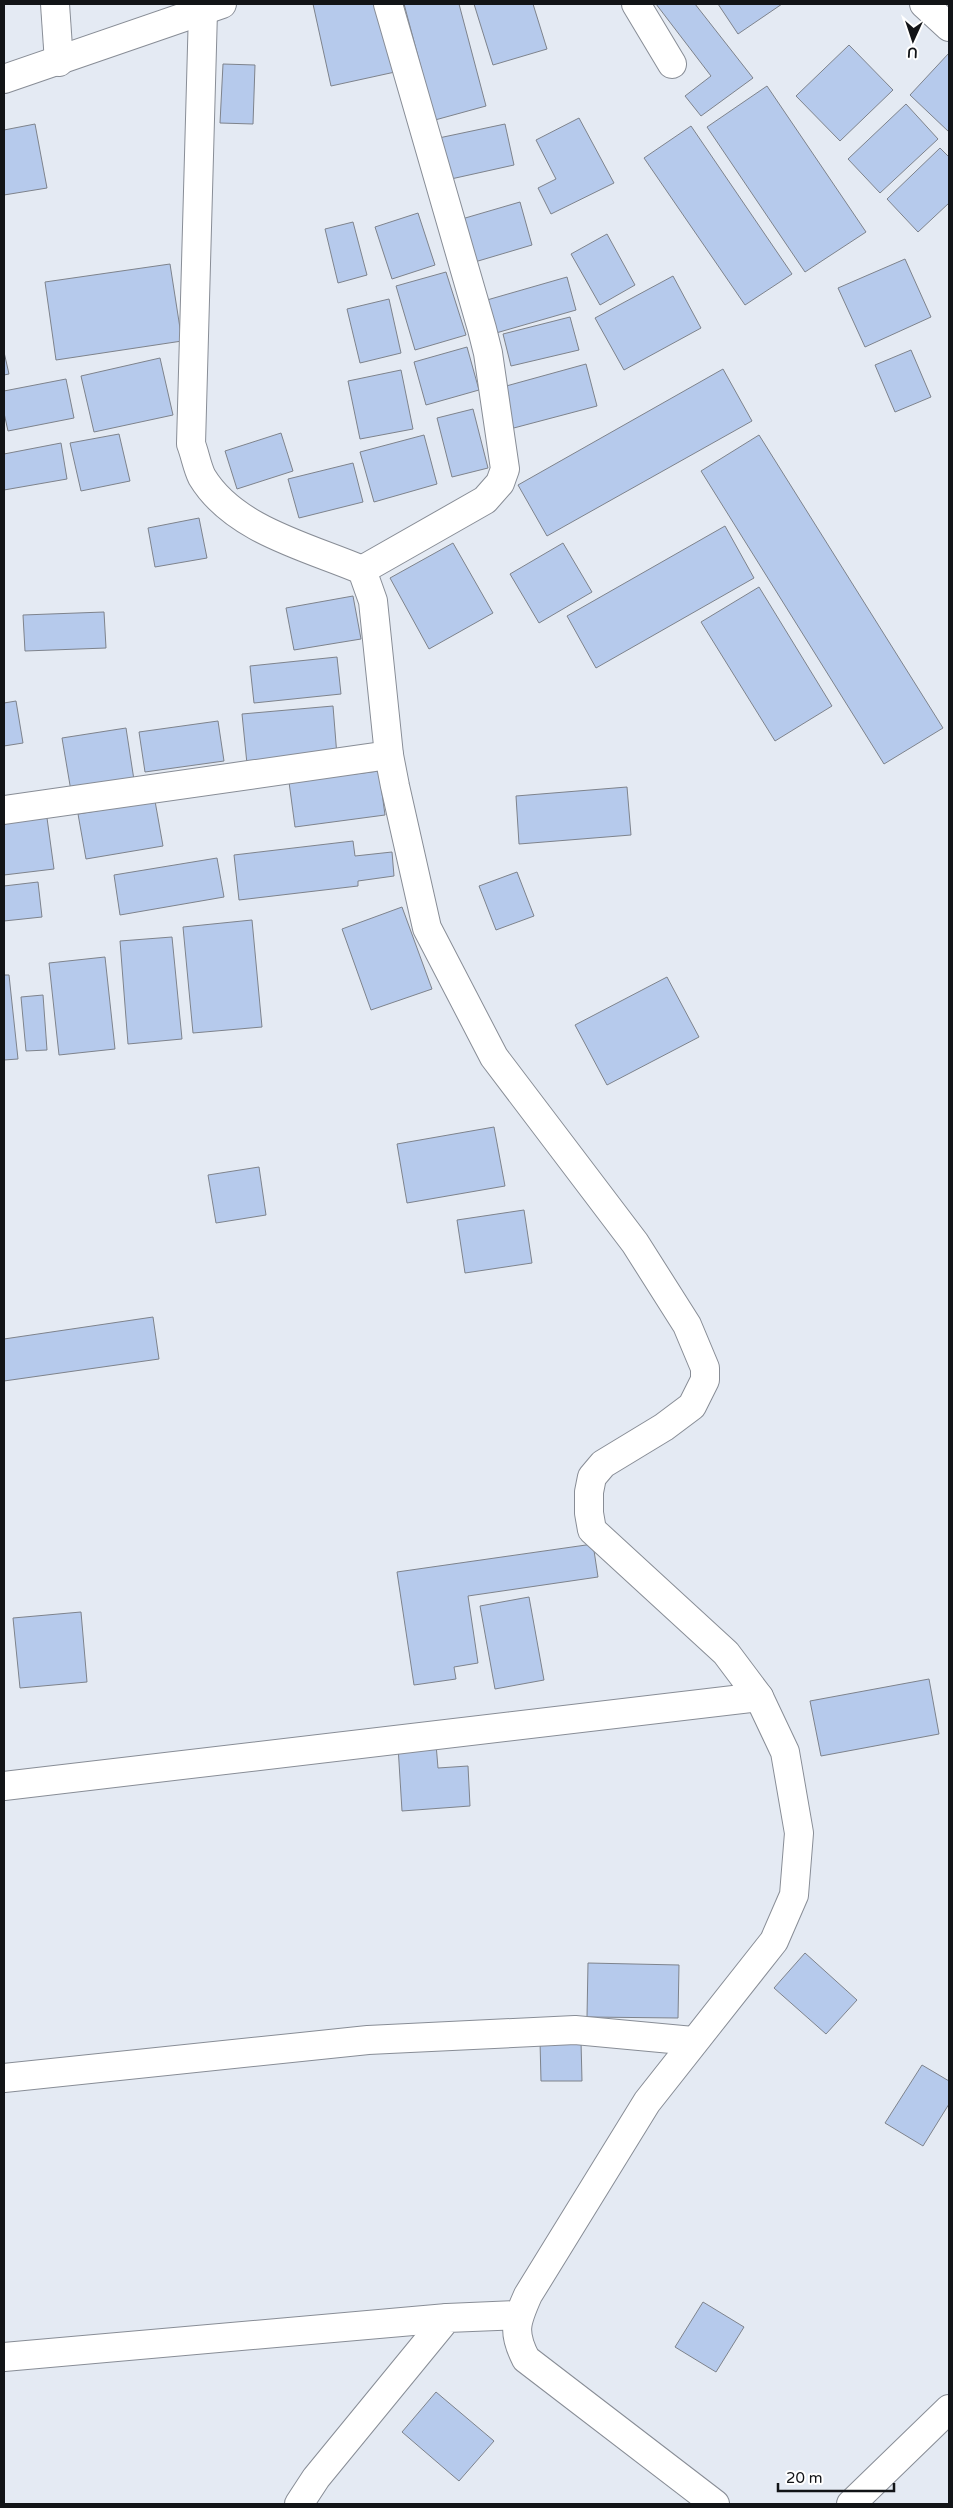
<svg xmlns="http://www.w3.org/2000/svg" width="953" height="2508" viewBox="0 0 953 2508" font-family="'Varela Round',sans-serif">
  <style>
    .building { fill: #b6caec; stroke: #7e838c }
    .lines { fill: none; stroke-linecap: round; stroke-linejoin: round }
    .minor-casing { stroke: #888d96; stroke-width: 30 }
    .minor { stroke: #fff; stroke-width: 28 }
  </style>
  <rect width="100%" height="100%" fill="#e4eaf3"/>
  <!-- building -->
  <g class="building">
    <polygon points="313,4 381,4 395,72 331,86"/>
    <polygon points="404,4 459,4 486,106 435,120"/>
    <polygon points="474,4 533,4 547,49 493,65"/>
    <polygon points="656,4 695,4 753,78 701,116 685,96 711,76"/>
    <polygon points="718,4 782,4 738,34"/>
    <polygon points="849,45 893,90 840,141 796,96"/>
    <polygon points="949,53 949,132 910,95"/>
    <polygon points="223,64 255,65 253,124 220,123"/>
    <polygon points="767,86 866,232 805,272 707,127"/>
    <polygon points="906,104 938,139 880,193 848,159"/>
    <polygon points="579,118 614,183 551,214 538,188 556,179 536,140"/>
    <polygon points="35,124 47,188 4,195 4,130"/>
    <polygon points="505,124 514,165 442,181 434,139"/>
    <polygon points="691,126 792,274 745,305 644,158"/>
    <polygon points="940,148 949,157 949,203 918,232 887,199"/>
    <polygon points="520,202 532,245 468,264 455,221"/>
    <polygon points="418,213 435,265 392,279 375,227"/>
    <polygon points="353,222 367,275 338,283 325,229"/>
    <polygon points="607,234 635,285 600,305 571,254"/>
    <polygon points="905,259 931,317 865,347 838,288"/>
    <polygon points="170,264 182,341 56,360 45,282"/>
    <polygon points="446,272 466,335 415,350 396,286"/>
    <polygon points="673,276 701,328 624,370 595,318"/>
    <polygon points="567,277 576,310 496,333 487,300"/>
    <polygon points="389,299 401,353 360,363 347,309"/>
    <polygon points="570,317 579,350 511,366 503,334"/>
    <polygon points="467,347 479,390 426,405 414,362"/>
    <polygon points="911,350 931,397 895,412 875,365"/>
    <polygon points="4,352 9,374 4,375"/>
    <polygon points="160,358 173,415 94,432 81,376"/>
    <polygon points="586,364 597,406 510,429 499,388"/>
    <polygon points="723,369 752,421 547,536 518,485"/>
    <polygon points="401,370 413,429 360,439 348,381"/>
    <polygon points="66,379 74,418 8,431 4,413 4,391"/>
    <polygon points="473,409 488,468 452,477 437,418"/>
    <polygon points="281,433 293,471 237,489 225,451"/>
    <polygon points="119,434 130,481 81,491 70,443"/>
    <polygon points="424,435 437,484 374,502 360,452"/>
    <polygon points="759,435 943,728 884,764 701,471"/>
    <polygon points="61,443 67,479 4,490 4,454"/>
    <polygon points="353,463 363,502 299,518 288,479"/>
    <polygon points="199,518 207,558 155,567 148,528"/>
    <polygon points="725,526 754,578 596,668 567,616"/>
    <polygon points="453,543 493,613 429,649 390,578"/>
    <polygon points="563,543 592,592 539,623 510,574"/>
    <polygon points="759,587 832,706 775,741 701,622"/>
    <polygon points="353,596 361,639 294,650 286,608"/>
    <polygon points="104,612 106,648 25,651 23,615"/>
    <polygon points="337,657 341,694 254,703 250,666"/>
    <polygon points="16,701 23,743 4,746 4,703"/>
    <polygon points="333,706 337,756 247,764 242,714"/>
    <polygon points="218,721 224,761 145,772 139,732"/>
    <polygon points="126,728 134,780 71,791 62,738"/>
    <polygon points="379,771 385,815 295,827 289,782"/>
    <polygon points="627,787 631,835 519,844 516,796"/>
    <polygon points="155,801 163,846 86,859 78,814"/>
    <polygon points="47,818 54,869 4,875 4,823"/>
    <polygon points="353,841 355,856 392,852 394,876 358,881 358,886 239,900 234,855"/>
    <polygon points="217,858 224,897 120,915 114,875"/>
    <polygon points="517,872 534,916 496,930 479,886"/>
    <polygon points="38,882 42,917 4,921 4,886"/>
    <polygon points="402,907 432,989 371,1010 342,929"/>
    <polygon points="252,920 262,1027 193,1033 183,927"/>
    <polygon points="172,937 182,1039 128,1044 120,941"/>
    <polygon points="105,957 115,1049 59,1055 49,963"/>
    <polygon points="4,975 9,975 18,1059 4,1060"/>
    <polygon points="667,977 699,1037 607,1085 575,1025"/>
    <polygon points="43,995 47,1050 26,1051 21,997"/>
    <polygon points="494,1127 505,1186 407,1203 397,1144"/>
    <polygon points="259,1167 266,1215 216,1223 208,1175"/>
    <polygon points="524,1210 532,1263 465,1273 457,1220"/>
    <polygon points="153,1317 159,1359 4,1381 4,1339"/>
    <polygon points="593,1544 598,1577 468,1596 478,1663 454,1667 456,1679 414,1685 397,1572"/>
    <polygon points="529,1597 544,1680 495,1689 480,1606"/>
    <polygon points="81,1612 87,1682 20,1688 13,1618"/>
    <polygon points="929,1679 939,1734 821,1756 810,1701"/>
    <polygon points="436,1744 438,1768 468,1766 470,1806 402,1811 398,1746"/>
    <polygon points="805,1953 857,2000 826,2034 774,1988"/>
    <polygon points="588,1963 679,1965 678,2018 587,2017"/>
    <polygon points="540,2041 581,2041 582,2081 541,2081"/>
    <polygon points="922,2065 949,2081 949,2104 923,2146 885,2123"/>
    <polygon points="703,2302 744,2327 716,2372 675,2347"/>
    <polygon points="436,2392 494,2441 459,2481 402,2432"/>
  </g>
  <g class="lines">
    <defs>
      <g id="minor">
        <polyline points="55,4 59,62"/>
        <polyline points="636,4 672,64"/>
        <polyline points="924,4 949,27"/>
        <path d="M203,11l-12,433c4,10 6,23 11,33 32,53 106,70 160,93l11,31 16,154 6,31 32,142 67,129 141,186 52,82 18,43v12l-13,26 -28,21 -61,37 -11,13 -3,15v21l3,17 134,123 33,44 26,55 14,81 -5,62 -20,46 -127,161 -119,193c-12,27 -16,37 -2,64l189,145"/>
        <polyline points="4,79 222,4"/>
        <polyline points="362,570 485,500 500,483 505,469 488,353 482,329 388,4"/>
        <polyline points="4,810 389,755"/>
        <polyline points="4,1786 759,1697"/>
        <polyline points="4,2078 368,2040 575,2030 693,2041"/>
        <polyline points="4,2357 447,2318"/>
        <polyline points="299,2504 316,2478 447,2318 519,2315"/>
        <polyline points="851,2504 949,2409"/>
      </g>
    </defs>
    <!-- minor casing -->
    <use href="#minor" class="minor-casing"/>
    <!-- minor -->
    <use href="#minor" class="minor"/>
  </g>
  <!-- border -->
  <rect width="953" height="2508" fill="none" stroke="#121417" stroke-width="10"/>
  <!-- north arrow -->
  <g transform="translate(913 40) rotate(183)" stroke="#ffffff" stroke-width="4" paint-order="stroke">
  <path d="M0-4L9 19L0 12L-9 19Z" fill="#121417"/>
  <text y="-8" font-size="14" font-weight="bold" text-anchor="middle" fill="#121417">U</text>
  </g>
  <!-- scale -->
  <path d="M778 2483v8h116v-8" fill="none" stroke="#121417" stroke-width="2.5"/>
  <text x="786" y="2483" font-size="15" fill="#121417" stroke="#ffffff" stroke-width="4" paint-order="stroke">20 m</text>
</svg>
